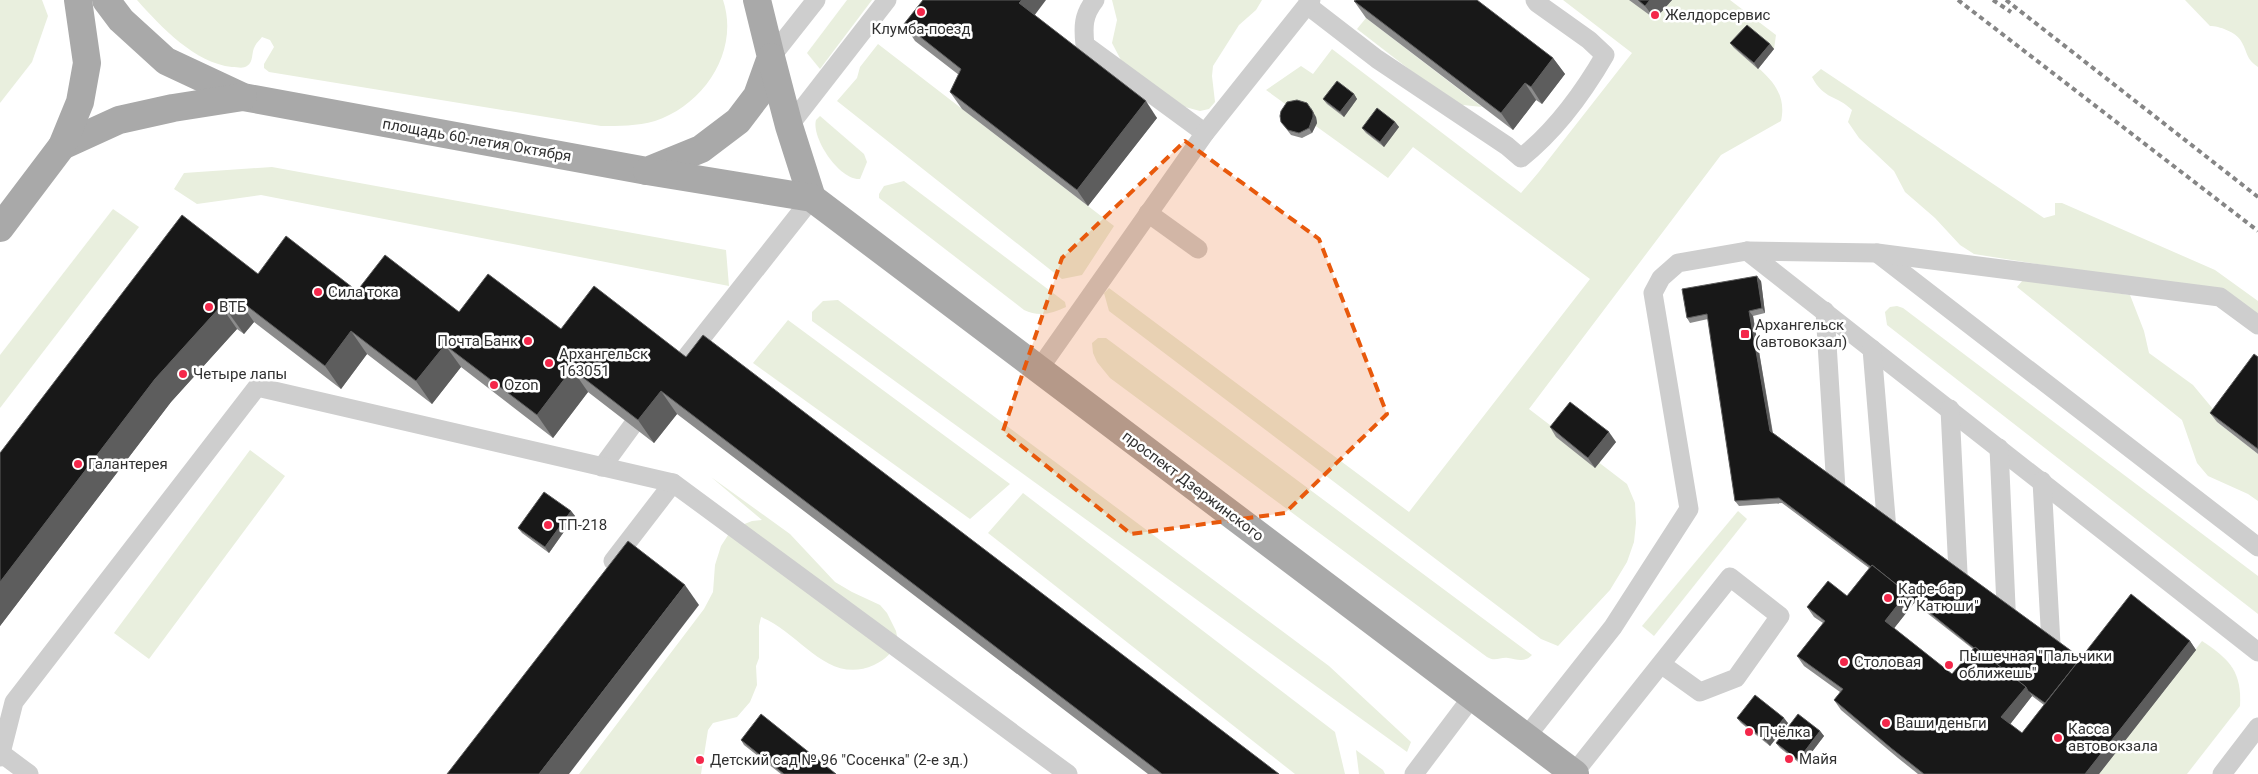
<svg xmlns="http://www.w3.org/2000/svg" width="2258" height="774" viewBox="0 0 2258 774" font-family="Roboto,sans-serif">
  <style>
    .green { fill: #e9efde }
    .lines { fill: none; stroke-linecap: round; stroke-linejoin: round }
    .service { stroke: #cecece; stroke-width: 19 }
    .primary { stroke: #a9a9a9; stroke-width: 28 }
    .rail { stroke: #868686; stroke-width: 4; stroke-dasharray: 5 4; stroke-linecap: butt }
    .wall { fill: #8c8c8c; fill-rule: evenodd }
    .shaded-wall { fill: #5d5d5d }
    .building { fill: #181818; stroke: #5d5d5d }
    .marked { fill: #e8590c; fill-opacity: 0.2; stroke: #e8590c; stroke-width: 4; stroke-dasharray: 10 6; stroke-linejoin: round }
    .poi-dot { fill: #f4274a; stroke: #fff; stroke-width: 2 }
    .labels { text-anchor: middle; dominant-baseline: central; stroke-width: 5; stroke-linejoin: round; paint-order: stroke }
    .poi-label { font-size: 15px; fill: #313131; stroke: #fff; text-anchor: start }
    .street-label { font-size: 15px; fill: #313131; stroke: #fff }
  </style>
  <rect width="100%" height="100%" fill="#fff"/>
  <!-- green -->
  <g class="green">
    <polygon points="0,0 42,0 48,16 32,62 0,103"/>
    <path d="M137,0h586c17,51 -19,105 -68,121 -18,5 -36,5 -54,5l-332,-54 -5,-4v-4l10,-17 -4,-7 -8,-3c-2,3 -6,6 -7,9 -4,6 -1,16 -8,20 -4,3 -10,1 -15,1 -37,-4 -71,-40 -95,-67z"/>
    <polygon points="847,0 872,0 820,69 807,53"/>
    <polygon points="1112,0 1262,0 1256,10 1239,25 1213,66 1212,76 1215,102 1209,109 1200,111 1185,107 1122,62 1112,43 1117,20"/>
    <path d="M1563,0h167l46,35 -2,14 -23,-19 -17,18c24,21 55,37 47,73l-60,34 -192,254 98,75 8,19 1,20 -2,19 -7,20 -17,28 -52,56 -17,-7 -432,-328 -5,-18 5,-5 300,224 181,-233 -177,-132 -25,31 -122,-88 35,-24 12,8 19,-25 189,144 17,-20 94,-120z"/>
    <path d="M2185,0h73v67c-13,-9 -10,-15 -17,-26 -5,-9 -22,-15 -31,-15z"/>
    <polygon points="1366,18 1482,107 1454,104 1357,29"/>
    <polygon points="878,44 1114,226 1082,275 1062,279 837,101 857,78 860,67"/>
    <path d="M1821,69l223,149 11,-3v-12h7l153,67 43,31v16l-31,-23 -253,-40 -14,-9 -25,-27 -30,-26 -11,-21 -35,-33 -11,-16 4,-12c-15,-15 -28,-10 -40,-33z"/>
    <path d="M820,116l44,38 3,8 -7,17c-20,2 -49,-41 -44,-59z"/>
    <polygon points="272,167 726,250 729,286 261,195 197,204 174,189 184,173"/>
    <path d="M904,181l161,121 1,5c-14,7 -28,10 -42,3l-145,-112v-4l5,-8z"/>
    <polygon points="113,209 139,227 0,408 0,355"/>
    <polygon points="2023,280 2130,295 2144,331 2149,353 2193,385 2213,409 2217,422 2258,454 2258,501 2248,494 2208,476 2197,463 2182,420 2017,287"/>
    <polygon points="838,300 1329,666 1411,742 1407,752 812,321 812,312 823,301"/>
    <polygon points="1897,306 1903,308 2258,576 2258,614 1887,325 1885,312 1890,307"/>
    <polygon points="788,320 1010,484 970,519 753,363"/>
    <path d="M1098,338h8l426,317c-7,8 -16,4 -24,3 -8,-1 -13,4 -21,-1l-377,-279 -13,-16 -4,-9 -1,-10z"/>
    <polygon points="250,450 285,476 149,659 114,633"/>
    <path d="M711,477l79,57 45,48 17,10 28,13 7,8 9,18 2,10c-6,12 -12,18 -24,24 -47,21 -74,-33 -113,-48l-2,9v32l-3,8 1,19 -7,17 -13,15 -24,6 -5,7 -7,44h-122l125,-165 9,-17 2,-27 6,-19 11,-17 20,-8 10,-1z"/>
    <polygon points="1023,493 1335,732 1345,774 1295,774 988,533"/>
    <polygon points="1738,511 1747,519 1654,636 1642,626"/>
    <path d="M2202,641c27,18 40,30 38,65l-53,68h-88z"/>
    <polygon points="1356,750 1383,770 1385,774 1359,774"/>
  </g>
  <g class="lines">
    <!-- service -->
    <g class="service">
      <path d="M1095,0c-12,15 -12,27 -10,45l120,88"/>
      <path d="M1307,5l70,54 130,87 14,12c34,-27 62,-65 84,-103l-16,-15 -52,-37 -2,-3"/>
      <polyline points="771,57 816,0"/>
      <polyline points="789,126 887,0"/>
      <polyline points="1148,213 1198,249"/>
      <polyline points="1747,251 2258,652"/>
      <polyline points="1877,253 2258,547"/>
      <polyline points="1825,311 1837,505"/>
      <polyline points="1872,349 1888,542"/>
      <polyline points="688,355 812,198"/>
      <polyline points="1039,369 1205,133 1311,0"/>
      <polyline points="1950,409 1959,593"/>
      <polyline points="1999,448 2007,629"/>
      <polyline points="602,467 632,426"/>
      <polyline points="2042,481 2052,662"/>
      <polyline points="613,561 673,483"/>
      <polyline points="1526,737 1613,627 1689,509 1653,293 1661,278 1678,263 1747,251 1877,253 2220,297 2258,325"/>
      <polyline points="2,754 29,774"/>
      <polyline points="0,757 14,702 257,387 673,483 1068,774"/>
      <path d="M1574,773c52,-65 104,-131 156,-196l50,39 -44,62 -36,14 -39,-28"/>
      <polyline points="1414,774 1472,697"/>
      <polyline points="2222,774 2258,727"/>
    </g>
    <!-- primary -->
    <g class="primary">
      <polyline points="106,0 121,20 166,61 243,97 647,171 701,149 738,121 757,96 771,57 757,0"/>
      <polyline points="771,57 789,126 812,198"/>
      <polyline points="62,146 119,120 173,108 243,97"/>
      <polyline points="647,171 812,198 1575,774"/>
      <polyline points="0,228 62,146 80,102 87,63 78,0"/>
    </g>
    <!-- rail -->
    <g class="rail">
      <polyline points="1958,0 2258,231"/>
      <polyline points="1993,0 2011,12"/>
      <polyline points="2006,0 2258,197"/>
    </g>
  </g>
  <!-- wall -->
  <g class="wall">
    <polygon points="1629,0 1672,0 1655,19"/>
    <polygon points="1354,1 1553,58 1565,74 1542,104 1536,100 1513,130 1366,18"/>
    <polygon points="1035,15 1157,118 1088,206 962,109 950,92 959,75 915,41 904,24"/>
    <polygon points="1730,43 1770,44 1774,49 1758,69 1734,48"/>
    <polygon points="1354,94 1357,99 1344,117 1327,104 1323,99"/>
    <polygon points="1316,117 1317,123 1312,133 1302,138 1291,135 1281,122"/>
    <polygon points="1395,122 1399,127 1384,147 1366,133 1362,128"/>
    <polygon points="258,274 357,291 459,312 561,329 686,357 1279,774 1148,774 677,414 654,443 588,392 553,438 461,367 432,404 367,354 341,389 254,322 244,334 237,329 171,402 0,626 0,453"/>
    <path d="M1761,281l4,32 -12,3 20,117 308,225 109,-17 6,9 -97,124h-181l-20,-16 -57,-48 -7,-10 6,-8 -36,-26 -7,-10 26,-33 -9,-6 -7,-10 40,-11 22,-28 -87,-65 -43,3 -4,-5 -27,-182 -18,4 -3,-5zM1913,602l60,47 -21,25 -58,-46 20,-25zM2032,696l12,9 -22,28 -12,-9z"/>
    <polygon points="2258,357 2258,454 2217,422 2210,413"/>
    <polygon points="1550,427 1616,442 1595,468 1556,437"/>
    <polygon points="571,511 575,516 549,553 522,533 518,528"/>
    <polygon points="1737,718 1788,723 1770,746 1741,723"/>
    <polygon points="1820,731 1824,736 1802,765 1780,748 1776,743"/>
    <polygon points="741,740 836,774 781,774 744,745"/>
  </g>
  <!-- shaded-wall -->
  <g class="shaded-wall">
    <polygon points="1022,0 1046,0 1031,20 1019,3"/>
    <polygon points="1650,0 1672,0 1655,19 1645,6"/>
    <polygon points="1770,44 1774,49 1758,69 1754,63"/>
    <polygon points="1553,58 1565,74 1542,104 1531,87"/>
    <polygon points="1525,83 1536,100 1513,130 1501,113"/>
    <polygon points="1354,94 1357,99 1344,117 1340,112"/>
    <polygon points="1146,101 1157,118 1088,206 1077,190"/>
    <polygon points="1311,108 1316,117 1317,123 1312,133 1309,128"/>
    <polygon points="1395,122 1399,127 1384,147 1380,142"/>
    <polygon points="1757,276 1761,281 1765,313 1762,308"/>
    <polygon points="238,299 254,322 244,334 228,312"/>
    <polygon points="221,306 237,329 171,402 0,626 0,582 155,379"/>
    <polygon points="1749,311 1753,316 1773,436 1770,431"/>
    <polygon points="351,331 367,354 341,389 325,366"/>
    <polygon points="445,345 461,367 432,404 416,381"/>
    <polygon points="572,369 588,392 553,438 537,415"/>
    <polygon points="661,391 677,414 654,443 638,420"/>
    <polygon points="1609,432 1616,442 1595,468 1588,458"/>
    <polygon points="571,511 575,516 549,553 545,547"/>
    <polygon points="685,585 699,605 569,774 539,774"/>
    <polygon points="1907,593 1914,603 1892,631 1885,621"/>
    <polygon points="2190,641 2196,650 2099,774 2085,774"/>
    <polygon points="2026,687 2032,696 2008,727 2001,717"/>
    <polygon points="1784,718 1788,723 1770,746 1766,741"/>
    <polygon points="1820,731 1824,736 1802,765 1798,760"/>
  </g>
  <!-- building -->
  <g class="building">
    <polygon points="923,0 1022,0 1019,3 1146,101 1077,190 950,92 961,69 904,24"/>
    <polygon points="1356,0 1477,0 1553,58 1531,87 1525,83 1501,113 1354,1"/>
    <polygon points="1638,0 1650,0 1645,6"/>
    <polygon points="1747,25 1770,44 1754,63 1730,43"/>
    <polygon points="1337,81 1354,94 1340,112 1323,99"/>
    <polygon points="1297,100 1307,103 1313,112 1313,117 1309,128 1299,133 1288,130 1281,122 1280,116 1281,111 1287,102"/>
    <polygon points="1377,108 1395,122 1380,142 1362,128"/>
    <polygon points="182,215 258,274 286,236 357,291 385,255 459,312 488,274 561,329 594,286 686,357 703,335 1279,774 1162,774 661,391 638,420 572,369 537,415 445,345 416,381 351,331 325,366 238,299 228,312 221,306 155,379 0,582 0,453"/>
    <polygon points="1757,276 1762,308 1749,311 1770,431 2081,658 2045,703 2028,691 2026,687 1975,647 1974,648 1910,597 1907,593 1872,565 1871,567 1779,498 1735,501 1707,314 1687,318 1682,289"/>
    <polygon points="2254,354 2258,357 2258,449 2210,413"/>
    <polygon points="1570,402 1609,432 1588,458 1550,427"/>
    <polygon points="544,492 571,511 545,547 518,528"/>
    <polygon points="628,541 685,585 539,774 447,774"/>
    <polygon points="1872,565 1907,593 1885,621 1952,674 1975,647 2026,687 2001,717 2022,733 2131,594 2190,641 2085,774 1924,774 1891,748 1834,700 1843,689 1797,656 1825,621 1807,607 1828,581 1847,596"/>
    <polygon points="1755,695 1784,718 1766,741 1737,718"/>
    <polygon points="761,714 836,774 784,774 741,740"/>
    <polygon points="1798,714 1820,731 1798,760 1776,743"/>
  </g>
  <!-- marked area -->
  <path class="marked" d="M1185,141l134,98 68,175 -102,99 -154,21 -128,-103 59,-173z"/>
  <!-- markers -->
  <g class="poi-dot">
    <circle cx="921" cy="12" r="5"/>
    <circle cx="1655" cy="15" r="5"/>
    <circle cx="318" cy="292" r="5"/>
    <circle cx="209" cy="307" r="5"/>
    <rect x="1740" y="329" width="10" height="10" rx="2.5"/>
    <circle cx="528" cy="341" r="5"/>
    <circle cx="549" cy="363" r="5"/>
    <circle cx="183" cy="374" r="5"/>
    <circle cx="494" cy="385" r="5"/>
    <circle cx="78" cy="464" r="5"/>
    <circle cx="548" cy="525" r="5"/>
    <circle cx="1888" cy="598" r="5"/>
    <circle cx="1844" cy="662" r="5"/>
    <circle cx="1949" cy="665" r="5"/>
    <circle cx="1886" cy="723" r="5"/>
    <circle cx="1749" cy="732" r="5"/>
    <circle cx="2058" cy="738" r="5"/>
    <circle cx="1789" cy="759" r="5"/>
    <circle cx="700" cy="760" r="5"/>
  </g>
  <g class="labels">
    <!-- poi labels -->
    <g class="poi-label">
      <text x="1665" y="15">Желдорсервис</text>
      <text x="921" y="29" text-anchor="middle">Клумба-поезд</text>
      <text x="328" y="292">Сила тока</text>
      <text x="219" y="307">ВТБ</text>
      <text x="1755" y="325">Архангельск<tspan x="1755" dy="17">(автовокзал)</tspan></text>
      <text x="518" y="341" text-anchor="end">Почта Банк</text>
      <text x="559" y="354">Архангельск<tspan x="559" dy="17">163051</tspan></text>
      <text x="193" y="374">Четыре лапы</text>
      <text x="504" y="385">Ozon</text>
      <text x="88" y="464">Галантерея</text>
      <text x="558" y="525">ТП-218</text>
      <text x="1898" y="589">Кафе-бар<tspan x="1898" dy="17">"У Катюши"</tspan></text>
      <text x="1959" y="656">Пышечная "Пальчики<tspan x="1959" dy="17">оближешь"</tspan></text>
      <text x="1854" y="662">Столовая</text>
      <text x="1896" y="723">Ваши деньги</text>
      <text x="2068" y="729">Касса<tspan x="2068" dy="17">автовокзала</tspan></text>
      <text x="1759" y="732">Пчёлка</text>
      <text x="1799" y="759">Майя</text>
      <text x="710" y="760">Детский сад № 96 "Сосенка" (2-е зд.)</text>
    </g>
    <!-- street labels -->
    <g class="street-label">
      <text transform="translate(477 140) rotate(10)">площадь 60-летия Октября</text>
      <text transform="translate(1193 486) rotate(37)">проспект Дзержинского</text>
    </g>
  </g>
</svg>
